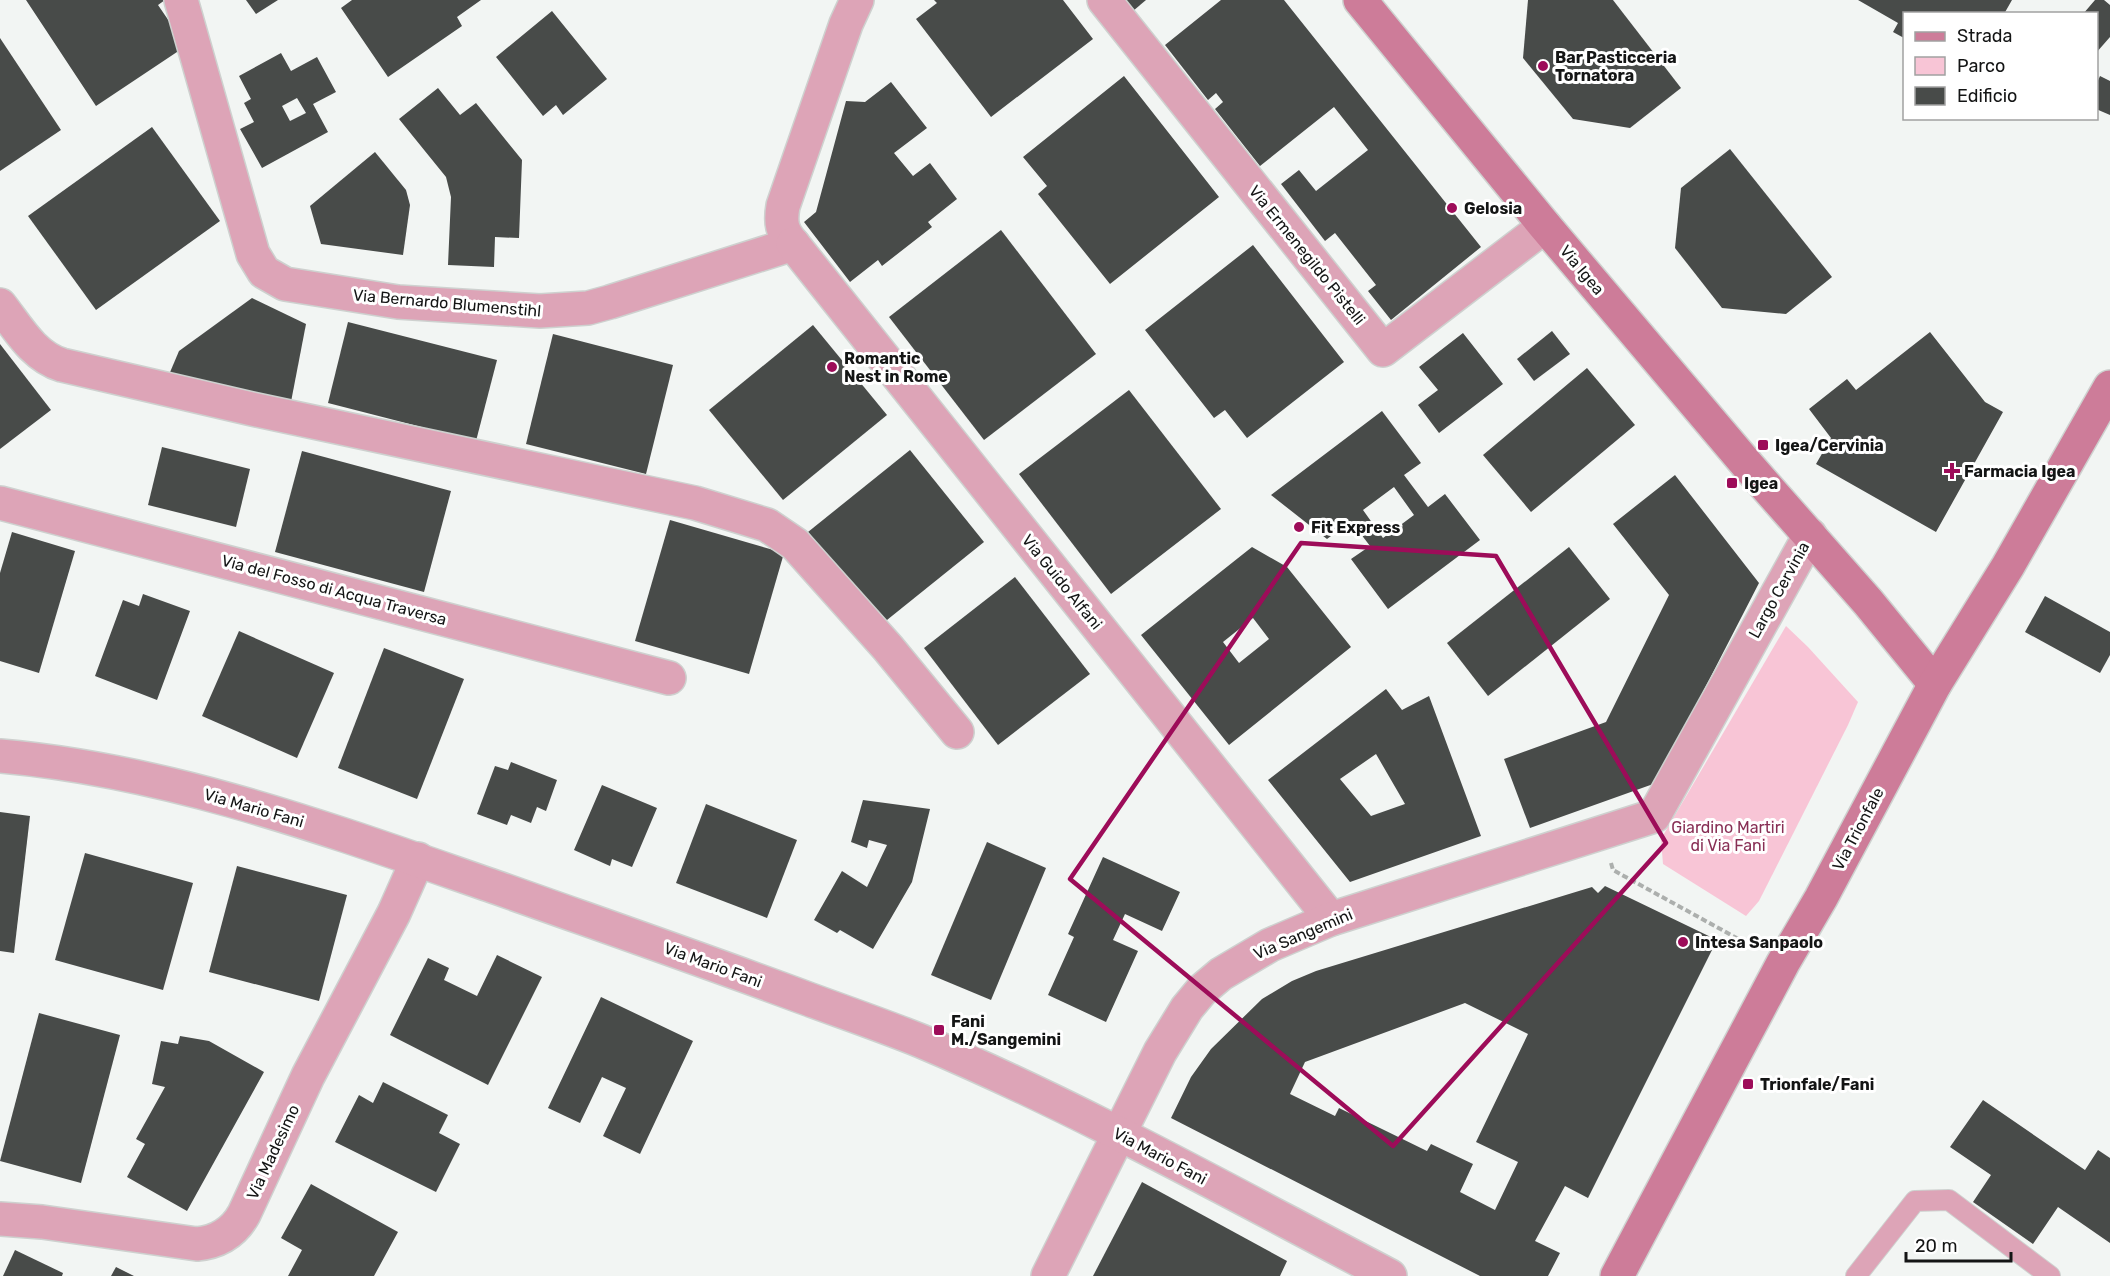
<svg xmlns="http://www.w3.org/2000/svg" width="2110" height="1276" viewBox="0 0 2110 1276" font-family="Rubik,sans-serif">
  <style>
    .green { fill: #f8c5d6 }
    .building { fill: #484b49; fill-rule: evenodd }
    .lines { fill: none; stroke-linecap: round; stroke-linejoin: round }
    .service-casing { stroke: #ced1cf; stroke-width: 22 }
    .minor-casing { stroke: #ced1cf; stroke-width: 36 }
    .tertiary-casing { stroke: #ced1cf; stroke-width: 36 }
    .secondary-casing { stroke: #ced1cf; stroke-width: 36 }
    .path { stroke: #acafad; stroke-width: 4; stroke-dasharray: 6 3; stroke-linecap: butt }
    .service { stroke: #dda4b7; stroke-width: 20 }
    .minor { stroke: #dda4b7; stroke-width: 33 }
    .tertiary { stroke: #dda4b7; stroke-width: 33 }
    .secondary { stroke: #cd7c99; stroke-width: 33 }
    .marked { fill: none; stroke: #9d0c59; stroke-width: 4.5; stroke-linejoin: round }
    .poi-dot { fill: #9d0c59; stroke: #fff; stroke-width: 2 }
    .labels { text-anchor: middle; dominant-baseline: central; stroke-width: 6; stroke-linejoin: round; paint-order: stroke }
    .poi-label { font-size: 16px; font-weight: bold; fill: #141515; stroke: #fff; text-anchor: start }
    .street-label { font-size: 16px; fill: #141515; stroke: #fff }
    .park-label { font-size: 16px; fill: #882f55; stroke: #fff }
  </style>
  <rect width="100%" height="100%" fill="#f2f5f3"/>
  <!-- green -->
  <polygon class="green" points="1786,626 1808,647 1858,702 1848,725 1759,901 1746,916 1663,864 1661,839"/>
  <!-- building -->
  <g class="building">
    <polygon points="26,0 165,0 158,5 186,46 96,106"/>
    <polygon points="246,0 278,0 256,14"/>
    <polygon points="352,0 481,0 457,17 462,26 388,77 341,8"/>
    <polygon points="934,0 1063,0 1093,39 991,117 916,19 937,3"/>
    <polygon points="1124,0 1146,0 1133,11"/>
    <polygon points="1221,0 1284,0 1481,247 1391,320 1368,291 1376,285 1335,233 1325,241 1281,184 1299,170 1316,191 1368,150 1334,107 1260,166 1215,109 1223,102 1216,93 1208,100 1165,45"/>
    <polygon points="1528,0 1613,0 1681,88 1630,128 1573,119 1523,58"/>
    <polygon points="1858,0 2012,0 2004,14 1904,14 1904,38 1893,32 1898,23"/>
    <polygon points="2095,0 2104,0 2110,5 2110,37 2096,53 2096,14 2083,14"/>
    <polygon points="552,11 607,79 563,115 556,105 543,116 496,57"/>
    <polygon points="0,38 61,130 0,171"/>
    <path d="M281,53l10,18 26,-14 19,35 -23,12 15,28 -66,36 -22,-39 14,-7 -10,-19 7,-4 -12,-23zM297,98l9,15 -16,8 -8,-15z"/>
    <polygon points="1124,76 1219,197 1110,284 1038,194 1047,186 1023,157"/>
    <polygon points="2100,76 2110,81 2110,115 2096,109 2096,85"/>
    <polygon points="891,82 927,128 894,153 913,176 930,163 957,199 928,222 932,227 882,266 878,260 850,282 804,222 816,212 846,101 865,102"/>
    <polygon points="438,88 460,115 476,103 522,160 519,238 495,237 494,267 448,265 451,197 446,177 399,119"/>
    <polygon points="152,127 220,221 96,310 28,216"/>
    <polygon points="1730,149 1832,277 1786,314 1722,308 1675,248 1681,188"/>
    <polygon points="375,152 406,190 410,205 403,255 321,244 310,206"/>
    <polygon points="1001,230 1096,354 984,440 889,317"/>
    <polygon points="1253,245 1344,362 1247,438 1225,410 1214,418 1145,330"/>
    <polygon points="252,298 306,324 290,407 168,377 179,351"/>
    <polygon points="348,322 497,360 476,441 328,403"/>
    <polygon points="813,325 887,415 783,500 709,410"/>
    <polygon points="1552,331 1570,354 1534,381 1517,359"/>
    <polygon points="1930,332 1985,402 2003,412 1936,532 1816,464 1831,438 1809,409 1847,379 1856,390"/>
    <polygon points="1463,333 1503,384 1439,433 1418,405 1438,390 1419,367"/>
    <polygon points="553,334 673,365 646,474 526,444"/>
    <polygon points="0,344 51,410 0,449"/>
    <polygon points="1587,368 1635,425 1531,512 1483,455"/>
    <polygon points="1129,390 1221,509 1111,594 1019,474"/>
    <path d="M1382,411l39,52 -17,12 24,32 17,-13 35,46 -92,69 -37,-50 19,-13 -19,-25 -24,18 -56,-44zM1394,487l20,28 -31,23 -20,-28z"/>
    <polygon points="162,447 250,469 236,527 148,505"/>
    <polygon points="910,450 984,542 882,624 808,532"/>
    <polygon points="302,451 451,491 424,592 275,552"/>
    <polygon points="1675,475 1759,583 1656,783 1530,828 1504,759 1606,722 1669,595 1613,524"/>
    <polygon points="670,520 784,553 749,674 635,641"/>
    <polygon points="12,532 75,551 39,673 0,661 0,573"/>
    <path d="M1252,547l35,20 64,80 -122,98 -88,-110zM1253,618l16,21 -30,24 -16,-21z"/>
    <polygon points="1569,547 1610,599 1488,696 1447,643"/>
    <polygon points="1015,577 1090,674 998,745 924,648"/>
    <polygon points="143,594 190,611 157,700 95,676 123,600 139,606"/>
    <polygon points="2045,596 2110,632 2110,655 2100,673 2025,632"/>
    <polygon points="239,631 334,673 297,758 202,716"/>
    <polygon points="384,648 464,679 417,799 338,768"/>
    <path d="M1386,689l16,21 27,-14 52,140 -131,46 -82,-102zM1376,754l29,50 -34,12 -31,-37z"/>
    <polygon points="511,762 557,780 546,811 537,807 531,823 511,815 507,825 477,814 495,766 508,770"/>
    <polygon points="602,785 657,808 632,867 612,859 610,866 574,850"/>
    <polygon points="863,800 930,809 912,882 873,949 840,930 837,933 814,920 842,871 867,887 887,845 869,840 867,848 851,842"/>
    <polygon points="706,804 797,840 767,918 676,883"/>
    <polygon points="0,812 30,816 14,953 0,951"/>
    <polygon points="987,842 1046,868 991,1000 931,975"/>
    <polygon points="85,853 193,883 163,990 55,960"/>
    <polygon points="1103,857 1180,892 1162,931 1125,914 1113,940 1138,951 1106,1022 1048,995 1074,937 1068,934"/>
    <polygon points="237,866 347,895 319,1001 209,972"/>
    <path d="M1605,886l112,54 -129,258 -23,-12 -30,55 25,12 -12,23h-68l-309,-158 20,-41 20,-28 51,-50 30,-18 24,-10 276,-84 6,6zM1465,1003l63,31 -52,108 42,20 -23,48 -35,-18 13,-28 -42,-20 -4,7 -88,-43 -4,8 -45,-22 15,-32z"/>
    <polygon points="497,955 542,977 488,1085 390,1035 428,958 449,968 444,980 477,996"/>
    <polygon points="601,997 693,1041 640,1154 603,1136 626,1088 602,1077 580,1123 548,1108"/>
    <polygon points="39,1013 120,1035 81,1183 0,1161"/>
    <polygon points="180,1036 209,1041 264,1072 187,1211 127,1177 145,1144 136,1139 165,1087 152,1084 161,1041 178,1044"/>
    <polygon points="383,1082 448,1115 439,1133 460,1144 436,1192 335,1142 359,1095 373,1103"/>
    <polygon points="1983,1100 2085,1170 2098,1150 2110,1158 2110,1243 2058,1207 2033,1244 1973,1202 1991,1175 1950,1147"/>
    <polygon points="1142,1182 1287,1261 1280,1276 1093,1276"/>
    <polygon points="311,1184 398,1232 374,1276 288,1276 302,1250 281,1238"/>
    <polygon points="15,1250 63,1273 62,1276 3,1276"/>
    <polygon points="116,1267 134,1276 111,1276"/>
  </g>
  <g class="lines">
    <defs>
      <polyline id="service" points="1856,1276 1915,1201 1949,1200 2050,1276"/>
      <g id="minor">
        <path d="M181,0l72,254 11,18 21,12 113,18 142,9 48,-3 22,-6 183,-58c-11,-12 -13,-21 -10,-38l63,-182 11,-24"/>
        <polyline points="1104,0 1383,350 1545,226"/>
        <polyline points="793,244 1331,919"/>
        <path d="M0,305c18,23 33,51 62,60l190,44 443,94 72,22 28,19 93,104 69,84"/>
        <polyline points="0,503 669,678"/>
        <path d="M0,1219l42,3 155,22c21,-2 37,-12 47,-30l64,-138 86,-163 24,-54"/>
        <polyline points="1048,1276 1160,1052 1187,1008 1202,990 1221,974 1270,945 1331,919 1654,816 1810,535"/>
      </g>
      <path id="tertiary" d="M0,756c173,15 336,76 498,132 104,37 208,73 310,111 38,14 76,27 113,42 161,68 314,154 469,235"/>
      <g id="secondary">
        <polyline points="1360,0 1545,226 1749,467 1868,602 1935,684"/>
        <polyline points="1617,1276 1783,963 1821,898 1935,684 2008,566 2110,387"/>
      </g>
    </defs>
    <!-- service casing -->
    <use href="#service" class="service-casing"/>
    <!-- minor casing -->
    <use href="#minor" class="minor-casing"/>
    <!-- tertiary casing -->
    <use href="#tertiary" class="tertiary-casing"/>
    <!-- secondary casing -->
    <use href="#secondary" class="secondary-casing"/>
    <!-- path -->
    <polyline class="path" points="1611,863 1613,870 1753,947"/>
    <!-- service -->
    <use href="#service" class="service"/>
    <!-- minor -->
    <use href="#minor" class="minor"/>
    <!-- tertiary -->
    <use href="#tertiary" class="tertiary"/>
    <!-- secondary -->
    <use href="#secondary" class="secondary"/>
  </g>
  <!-- marked area -->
  <path class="marked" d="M1301,543l195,13 170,287 -273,303 -323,-267z"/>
  <!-- markers -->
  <g class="poi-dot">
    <circle cx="1543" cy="66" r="6"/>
    <circle cx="1452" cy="208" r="6"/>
    <circle cx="832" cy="367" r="6"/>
    <rect x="1757" y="439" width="12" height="12" rx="3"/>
    <path d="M1949 462h6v6h6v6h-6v6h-6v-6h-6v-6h6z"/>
    <rect x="1726" y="477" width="12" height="12" rx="3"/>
    <circle cx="1299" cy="527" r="6"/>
    <circle cx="1683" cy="942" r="6"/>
    <rect x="933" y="1024" width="12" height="12" rx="3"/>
    <rect x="1742" y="1078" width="12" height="12" rx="3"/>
  </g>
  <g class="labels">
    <!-- poi labels -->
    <g class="poi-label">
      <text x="1555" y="57">Bar Pasticceria<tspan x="1555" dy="18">Tornatora</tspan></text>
      <text x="1464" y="208">Gelosia</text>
      <text x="844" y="358">Romantic<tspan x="844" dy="18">Nest in Rome</tspan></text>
      <text x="1775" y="445">Igea/Cervinia</text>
      <text x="1964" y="471">Farmacia Igea</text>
      <text x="1744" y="483">Igea</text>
      <text x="1311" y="527">Fit Express</text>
      <text x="1695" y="942">Intesa Sanpaolo</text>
      <text x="951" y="1021">Fani<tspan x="951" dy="18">M./Sangemini</tspan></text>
      <text x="1760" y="1084">Trionfale/Fani</text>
    </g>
    <!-- street labels -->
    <g class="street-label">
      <text transform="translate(1307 255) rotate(51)">Via Ermenegildo Pistelli</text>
      <text transform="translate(1582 270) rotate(50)">Via Igea</text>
      <text transform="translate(447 303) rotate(5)">Via Bernardo Blumenstihl</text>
      <text transform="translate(1062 582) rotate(51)">Via Guido Alfani</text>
      <text transform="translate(334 590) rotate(15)">Via del Fosso di Acqua Traversa</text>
      <text transform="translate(1779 590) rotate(-61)">Largo Cervinia</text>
      <text transform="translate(254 808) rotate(16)">Via Mario Fani</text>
      <text transform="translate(1858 829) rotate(-62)">Via Trionfale</text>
      <text transform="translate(1303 934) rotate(-23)">Via Sangemini</text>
      <text transform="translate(713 965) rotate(20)">Via Mario Fani</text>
      <text transform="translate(273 1152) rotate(-65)">Via Madesimo</text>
      <text transform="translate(1160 1156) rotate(28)">Via Mario Fani</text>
    </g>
    <!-- park labels -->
    <g class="park-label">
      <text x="1728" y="827">Giardino Martiri<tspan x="1728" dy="18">di Via Fani</tspan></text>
    </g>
  </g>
  <!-- legend -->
  <rect x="1903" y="12" width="195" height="108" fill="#ffffff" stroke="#a1a1a1" stroke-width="1.5"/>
  <rect x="1915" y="32" width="30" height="9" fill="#cd7c99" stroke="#a1a1a1" stroke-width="1.5"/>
  <text x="1957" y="42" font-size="18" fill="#141515">Strada</text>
  <rect x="1915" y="57" width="30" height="18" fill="#f8c5d6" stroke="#a1a1a1" stroke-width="1.5"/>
  <text x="1957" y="72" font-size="18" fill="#141515">Parco</text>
  <rect x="1915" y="87" width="30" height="18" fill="#484b49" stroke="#a1a1a1" stroke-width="1.5"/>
  <text x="1957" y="102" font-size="18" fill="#141515">Edificio</text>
  <!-- scale -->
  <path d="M1906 1252v9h105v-9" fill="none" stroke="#141515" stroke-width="3"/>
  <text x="1915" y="1252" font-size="18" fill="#141515" stroke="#ffffff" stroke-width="4.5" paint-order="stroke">20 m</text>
</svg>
